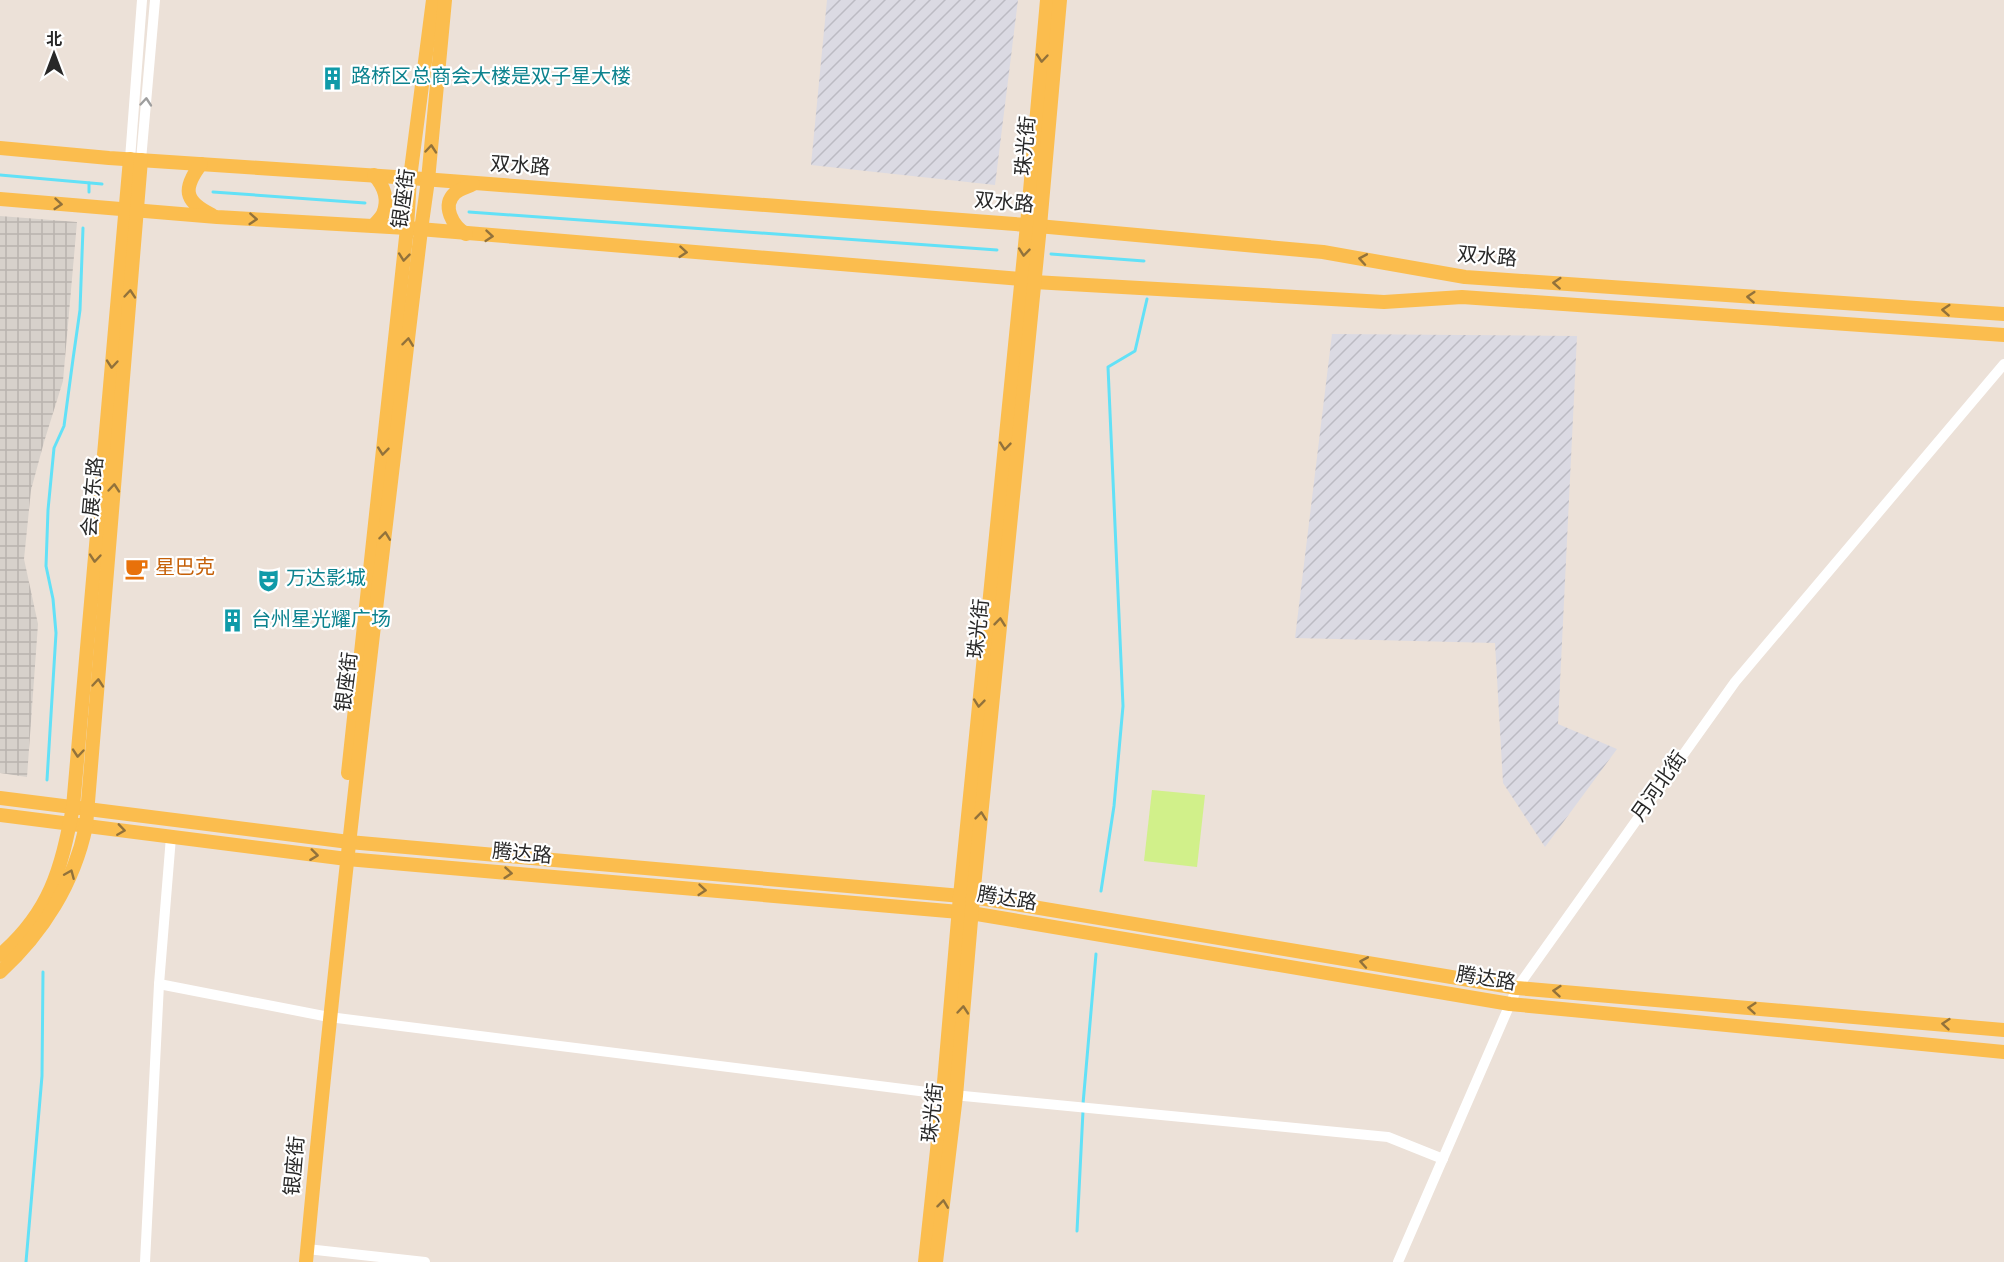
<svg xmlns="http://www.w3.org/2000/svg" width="2004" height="1262" viewBox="0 0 2004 1262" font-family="Overpass,'Noto Sans SC',sans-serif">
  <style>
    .industrial { fill: url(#industrial-furrows) }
    .pitch { fill: #d1f08a }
    .plaza { fill: url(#plaza-grid) }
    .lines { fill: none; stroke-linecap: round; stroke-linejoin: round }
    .stream { stroke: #62e1f7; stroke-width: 3 }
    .minor { stroke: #fff; stroke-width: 10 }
    .major { stroke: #fbbd4e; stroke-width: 14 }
    .oneway { stroke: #92723b }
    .oneway2 { stroke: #9e9e9e }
    .labels { text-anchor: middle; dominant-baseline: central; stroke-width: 4.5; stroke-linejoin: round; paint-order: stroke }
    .culture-label { font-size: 20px; fill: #0d838f; stroke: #fff; text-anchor: start }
    .street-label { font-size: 20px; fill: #282828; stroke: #fff }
    .food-label { font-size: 20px; fill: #c56008; stroke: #fff; text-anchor: start }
  </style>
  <defs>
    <pattern id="industrial-furrows" width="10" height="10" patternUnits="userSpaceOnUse" patternTransform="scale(1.5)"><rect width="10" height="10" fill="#dbdae3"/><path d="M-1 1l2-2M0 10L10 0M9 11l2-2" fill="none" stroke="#bcbbc3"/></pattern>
    <pattern id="plaza-grid" width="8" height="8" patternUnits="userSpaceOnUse" patternTransform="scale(1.5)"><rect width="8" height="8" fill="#d7d1cb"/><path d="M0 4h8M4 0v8" fill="none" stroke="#b9b3ae"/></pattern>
  </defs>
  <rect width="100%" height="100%" fill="#ece1d8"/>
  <!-- industrial -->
  <g class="industrial">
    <polygon points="827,0 1018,0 995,185 811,165"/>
    <polygon points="1332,334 1577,336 1558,724 1617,749 1545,847 1503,783 1495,643 1295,638"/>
  </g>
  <!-- pitch -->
  <polygon class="pitch" points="1152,790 1205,795 1197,867 1144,861"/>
  <!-- plaza -->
  <polygon class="plaza" points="0,216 77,222 63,381 44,442 31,490 24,559 38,624 27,777 0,773"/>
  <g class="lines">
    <!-- stream -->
    <g class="stream">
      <polyline points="0,175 102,184"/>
      <polyline points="89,183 89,192"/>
      <polyline points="213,192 365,203"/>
      <polyline points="469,212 997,250"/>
      <polyline points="1051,254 1144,261"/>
      <polyline points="47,780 56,633 53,599 46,566 48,510 54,448 64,426 73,359 80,310 83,228"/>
      <polyline points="1101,891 1114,806 1123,706 1108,367 1135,351 1147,299"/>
      <polyline points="1083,1104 1096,954"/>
      <polyline points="1077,1231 1083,1111"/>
      <polyline points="26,1262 42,1076 43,972"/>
    </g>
    <!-- minor -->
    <g class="minor">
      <polyline points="130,159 142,0"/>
      <polyline points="141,160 155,0"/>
      <polyline points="159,984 329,1017 943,1094 1388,1137 1443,1159"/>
      <polyline points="307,1249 425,1262"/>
      <polyline points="145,1262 159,984 171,837"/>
      <polyline points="1398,1262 1517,988 1735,682 2004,364"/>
    </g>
    <!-- major -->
    <g class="major">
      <polyline points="0,148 109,158 410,178 1027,225 1323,252 1465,277 2004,314"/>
      <path d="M201,164c-18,24 -18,37 11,51"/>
      <polyline points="0,199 217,217 407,228 1021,279 1034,282 1384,302 1462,297 2004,335"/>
      <path d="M373,226c3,-3 8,-8 10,-12 6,-14 1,-28 -9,-39"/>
      <path d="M466,234c-13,-8 -25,-28 -11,-41 5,-4 13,-6 18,-9"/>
      <polyline points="348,773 407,228 410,178 433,0"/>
      <polyline points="0,798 349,842 973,897 1517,988 2004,1030"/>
      <polyline points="0,815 347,859 971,913 1510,1004 2004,1052"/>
      <path d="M0,955c50,-43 61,-85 73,-148l57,-648"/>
      <path d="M0,972c43,-39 74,-89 86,-146l55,-666"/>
      <path d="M306,1262c32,-345 74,-688 115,-1032l7,-50 17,-180"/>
      <polyline points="925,1262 943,1094 960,896 1027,225 1047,0"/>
      <polyline points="936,1262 956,1096 973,897 1040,226 1060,0"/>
    </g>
  </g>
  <!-- one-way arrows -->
  <defs><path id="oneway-chevron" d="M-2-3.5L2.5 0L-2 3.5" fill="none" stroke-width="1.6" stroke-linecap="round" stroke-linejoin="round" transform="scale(1.5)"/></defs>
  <g class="oneway">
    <use href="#oneway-chevron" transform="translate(1042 58) rotate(95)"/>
    <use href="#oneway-chevron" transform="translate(431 149) rotate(-85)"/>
    <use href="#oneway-chevron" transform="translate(58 204) rotate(5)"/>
    <use href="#oneway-chevron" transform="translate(253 219) rotate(4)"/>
    <use href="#oneway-chevron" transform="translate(489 236) rotate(5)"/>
    <use href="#oneway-chevron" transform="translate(683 252) rotate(5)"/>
    <use href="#oneway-chevron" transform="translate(1024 252) rotate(96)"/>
    <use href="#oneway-chevron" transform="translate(404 257) rotate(96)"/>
    <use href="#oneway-chevron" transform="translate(1363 259) rotate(-170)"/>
    <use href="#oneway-chevron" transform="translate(1557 283) rotate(-176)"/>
    <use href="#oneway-chevron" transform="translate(130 294) rotate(-85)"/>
    <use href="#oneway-chevron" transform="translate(1751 297) rotate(-176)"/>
    <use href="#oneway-chevron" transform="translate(1946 310) rotate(-176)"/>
    <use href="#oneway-chevron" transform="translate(408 342) rotate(-83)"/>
    <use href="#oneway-chevron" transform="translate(112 364) rotate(95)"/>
    <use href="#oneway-chevron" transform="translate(1005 446) rotate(96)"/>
    <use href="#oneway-chevron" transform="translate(383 451) rotate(96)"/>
    <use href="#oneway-chevron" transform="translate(114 488) rotate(-85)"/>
    <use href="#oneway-chevron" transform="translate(385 536) rotate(-83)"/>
    <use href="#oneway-chevron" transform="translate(95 558) rotate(95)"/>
    <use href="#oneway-chevron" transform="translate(1000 622) rotate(-84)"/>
    <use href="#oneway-chevron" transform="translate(98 683) rotate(-85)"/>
    <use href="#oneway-chevron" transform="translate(979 703) rotate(96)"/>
    <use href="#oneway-chevron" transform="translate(78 753) rotate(95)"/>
    <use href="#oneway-chevron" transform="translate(981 816) rotate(-84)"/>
    <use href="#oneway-chevron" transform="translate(121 830) rotate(8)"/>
    <use href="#oneway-chevron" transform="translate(314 855) rotate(7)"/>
    <use href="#oneway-chevron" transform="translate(508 873) rotate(5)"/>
    <use href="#oneway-chevron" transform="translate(70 874) rotate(-67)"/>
    <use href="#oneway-chevron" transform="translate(702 890) rotate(5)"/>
    <use href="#oneway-chevron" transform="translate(1364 962) rotate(-170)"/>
    <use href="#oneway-chevron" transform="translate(1557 991) rotate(-175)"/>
    <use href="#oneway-chevron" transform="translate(1752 1008) rotate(-175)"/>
    <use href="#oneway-chevron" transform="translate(963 1010) rotate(-85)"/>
    <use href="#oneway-chevron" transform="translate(1946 1024) rotate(-175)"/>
    <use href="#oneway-chevron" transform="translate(943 1204) rotate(-83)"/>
  </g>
  <use class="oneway2" href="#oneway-chevron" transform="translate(146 102) rotate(-85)"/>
  <!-- icons -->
  <defs>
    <symbol id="building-bare" viewBox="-9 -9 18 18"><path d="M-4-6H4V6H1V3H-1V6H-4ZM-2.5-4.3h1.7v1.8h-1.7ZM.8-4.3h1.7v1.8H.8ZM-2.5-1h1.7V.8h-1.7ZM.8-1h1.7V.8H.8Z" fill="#0f9aa8" stroke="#fff" stroke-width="2.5" paint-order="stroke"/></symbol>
    <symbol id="cafe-bare" viewBox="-9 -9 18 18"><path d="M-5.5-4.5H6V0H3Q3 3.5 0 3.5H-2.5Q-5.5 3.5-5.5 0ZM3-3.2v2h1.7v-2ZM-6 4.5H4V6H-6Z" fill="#e8710a" stroke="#fff" stroke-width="2.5" paint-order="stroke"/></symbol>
    <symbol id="theatre-bare" viewBox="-9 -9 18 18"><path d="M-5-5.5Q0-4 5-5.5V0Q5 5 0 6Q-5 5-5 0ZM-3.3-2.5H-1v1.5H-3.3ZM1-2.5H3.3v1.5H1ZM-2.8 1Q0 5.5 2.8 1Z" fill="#0f9aa8" stroke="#fff" stroke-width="2.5" paint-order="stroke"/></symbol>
  </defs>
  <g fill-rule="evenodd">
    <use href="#building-bare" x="316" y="62" width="33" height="33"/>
    <use href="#cafe-bare" x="120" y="552" width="33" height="33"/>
    <use href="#theatre-bare" x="252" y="564" width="33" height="33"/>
    <use href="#building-bare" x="216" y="604" width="33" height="33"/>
  </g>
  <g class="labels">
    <!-- culture labels -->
    <g class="culture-label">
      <text x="351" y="78">路桥区总商会大楼是双子星大楼</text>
      <text x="286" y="580">万达影城</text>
      <text x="251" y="621">台州星光耀广场</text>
    </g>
    <!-- street labels -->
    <g class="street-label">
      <text transform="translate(1027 146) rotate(-85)">珠光街</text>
      <text transform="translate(520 167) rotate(4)">双水路</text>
      <text transform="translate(405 199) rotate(-82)">银座街</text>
      <text transform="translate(1004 204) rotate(5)">双水路</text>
      <text transform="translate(1487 258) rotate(5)">双水路</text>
      <text transform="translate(94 497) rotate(-85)">会展东路</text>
      <text transform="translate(980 629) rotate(-84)">珠光街</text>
      <text transform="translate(348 682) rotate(-83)">银座街</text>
      <text transform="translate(1660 787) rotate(-55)">月河北街</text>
      <text transform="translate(522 855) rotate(5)">腾达路</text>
      <text transform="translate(1007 900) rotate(9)">腾达路</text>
      <text transform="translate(1486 980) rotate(9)">腾达路</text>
      <text transform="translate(934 1113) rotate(-84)">珠光街</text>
      <text transform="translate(296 1166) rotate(-85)">银座街</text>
    </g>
    <!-- food labels -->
    <g class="food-label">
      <text x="155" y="569">星巴克</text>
    </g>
  </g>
  <!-- north arrow -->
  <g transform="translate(54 54)" stroke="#ffffff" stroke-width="4.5" paint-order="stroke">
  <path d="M0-4.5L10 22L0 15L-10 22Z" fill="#282828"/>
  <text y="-9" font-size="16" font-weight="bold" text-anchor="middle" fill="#282828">北</text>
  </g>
</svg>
